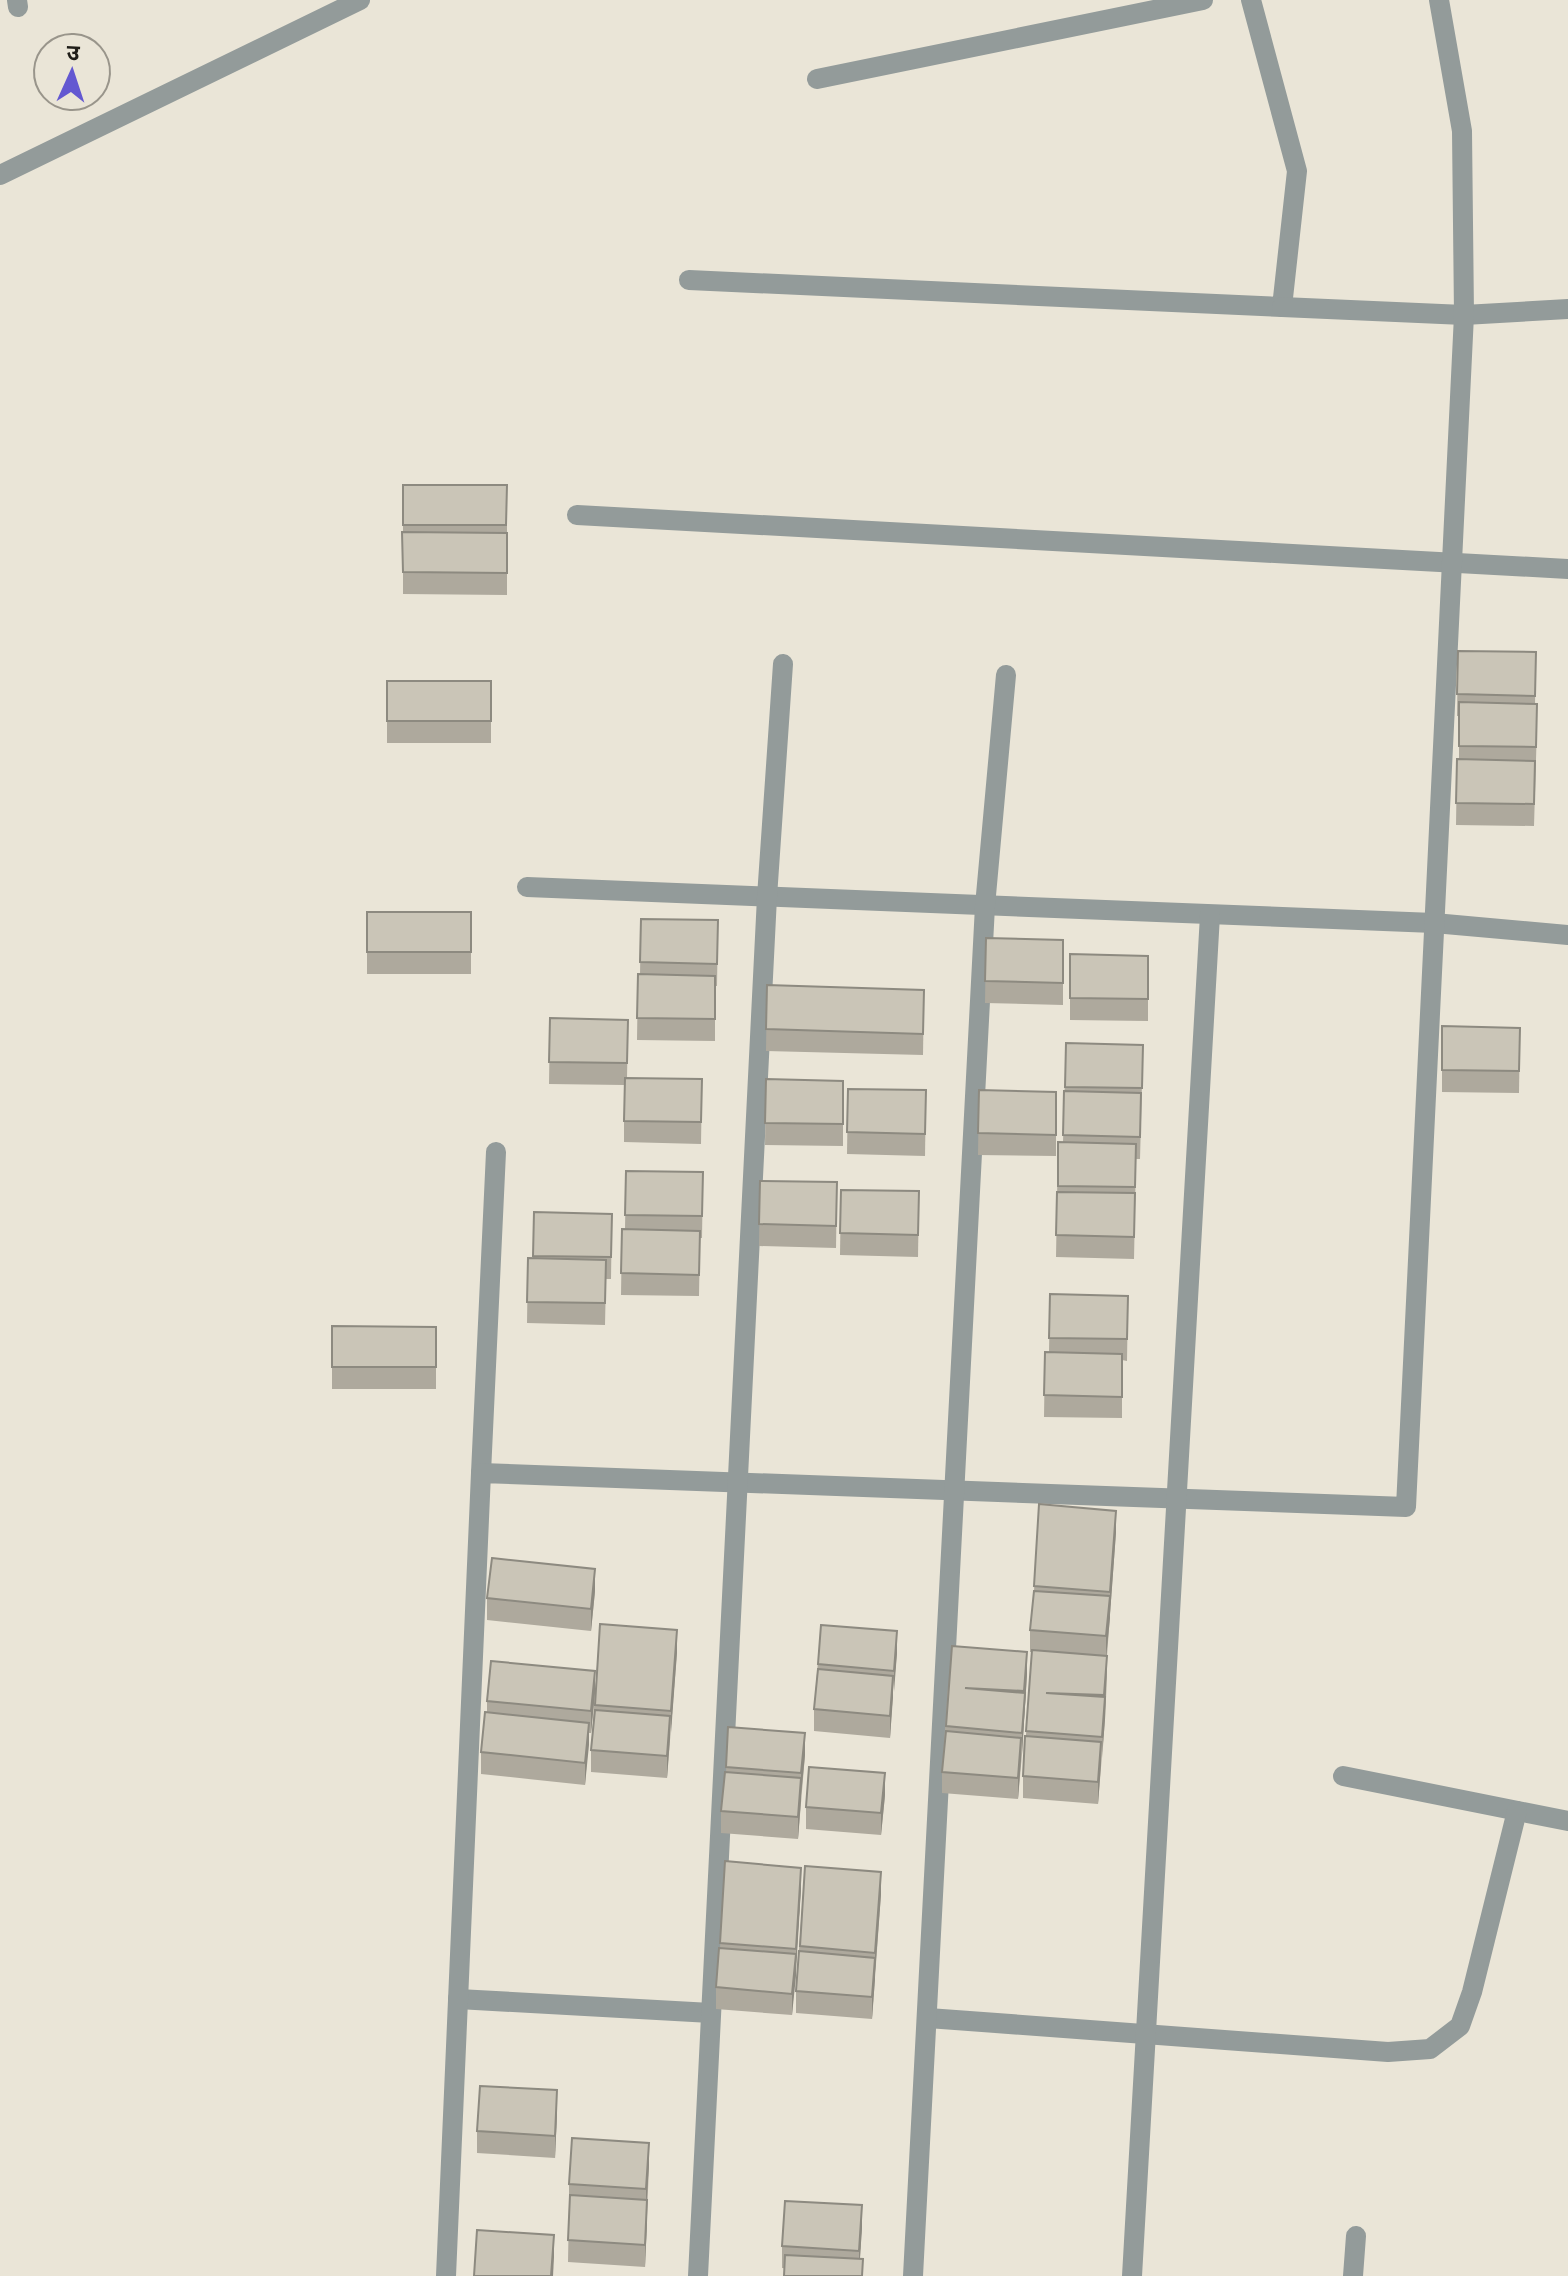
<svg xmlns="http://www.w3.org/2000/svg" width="1568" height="2276" viewBox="0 0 1568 2276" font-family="Raleway,'Noto Sans Devanagari',sans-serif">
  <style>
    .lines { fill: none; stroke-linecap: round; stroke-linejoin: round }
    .minor { stroke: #939b9a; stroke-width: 20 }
    .tertiary { stroke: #939b9a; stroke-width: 20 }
    .wall { fill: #aea99d }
    .shaded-wall { fill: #8d8a80 }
    .building { fill: #cac5b7; stroke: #8d8a80; stroke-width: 2 }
  </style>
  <rect width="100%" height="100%" fill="#eae5d7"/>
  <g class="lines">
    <!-- minor -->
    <g class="minor">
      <polyline points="17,0 18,7"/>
      <polyline points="817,79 1203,0"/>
      <polyline points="689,280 1282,307 1297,171 1251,0"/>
      <polyline points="1282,307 1464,315 1568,309"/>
      <polyline points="577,515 1568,569"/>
      <polyline points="527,887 1434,923 1568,935"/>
      <polyline points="481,1473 496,1152"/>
      <polyline points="1343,1776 1568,1821"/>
      <polyline points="458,1999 711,2013"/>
      <polyline points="928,2018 1388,2052 1430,2049 1460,2026 1472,1992 1517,1811"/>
      <polyline points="446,2276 481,1473 1406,1507 1464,315 1462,131 1439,0"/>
      <polyline points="698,2276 767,897 783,664"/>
      <polyline points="913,2276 985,906 1006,675"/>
      <polyline points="1132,2276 1210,915"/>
      <polyline points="1353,2276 1356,2236"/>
    </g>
    <!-- tertiary -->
    <polyline class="tertiary" points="0,175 360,0"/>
  </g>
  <!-- wall -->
  <g class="wall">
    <polygon points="403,485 507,485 507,595 403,594"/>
    <polygon points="1458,651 1536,652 1535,704 1537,726 1534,826 1456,825 1457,759 1459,759 1459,716 1457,716"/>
    <rect x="387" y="681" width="104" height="62"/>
    <rect x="367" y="912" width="104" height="62"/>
    <polygon points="641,919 718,920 717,986 715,986 715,1041 637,1040 638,974 640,974"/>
    <polygon points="986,938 1063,940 1063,1005 985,1003"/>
    <polygon points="1070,954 1148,956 1148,1021 1070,1020"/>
    <polygon points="767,985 924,990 923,1055 766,1051"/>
    <polygon points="550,1018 628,1020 627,1078 702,1079 701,1144 624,1142 624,1085 549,1084"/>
    <polygon points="1442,1026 1520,1028 1519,1093 1442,1092"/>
    <polygon points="1066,1043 1143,1045 1140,1159 1136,1159 1134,1259 1056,1257 1058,1142 1063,1142"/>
    <polygon points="766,1079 843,1081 843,1146 765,1145"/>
    <polygon points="848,1089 926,1090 925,1156 847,1154"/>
    <polygon points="979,1090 1056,1092 1056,1156 978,1155"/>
    <polygon points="626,1171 703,1172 702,1238 700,1238 699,1296 621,1295 622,1229 625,1229"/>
    <polygon points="760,1181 837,1182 836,1248 759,1246"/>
    <polygon points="841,1190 919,1191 918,1257 840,1255"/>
    <polygon points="534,1212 612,1214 611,1279 606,1279 605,1325 527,1323 528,1258 533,1258"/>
    <polygon points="1050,1294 1128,1296 1127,1361 1122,1360 1122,1418 1044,1417 1045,1352 1049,1352"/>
    <polygon points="332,1326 436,1327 436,1389 332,1389"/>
    <polygon points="1039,1504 1116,1532 1107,1656 1107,1678 1105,1719 1098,1804 1023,1798 1023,1776 1032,1652 1030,1652 1030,1630 1034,1591"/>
    <polygon points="595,1591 591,1631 487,1620 487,1598"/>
    <polygon points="600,1624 677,1652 667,1778 591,1772 591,1750"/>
    <polygon points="821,1625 897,1653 893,1692 890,1738 814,1731 814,1709"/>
    <polygon points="1027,1674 1022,1754 1018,1799 942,1793 942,1772 948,1686"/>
    <polygon points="595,1693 591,1733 589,1733 585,1785 481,1774 481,1752 487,1713 487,1701"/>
    <polygon points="728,1727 805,1755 798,1839 721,1833 721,1811 726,1772"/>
    <polygon points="885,1795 881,1835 806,1829 806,1807"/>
    <polygon points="725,1861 801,1889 792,2015 716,2009 716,1987 720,1948"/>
    <polygon points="805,1866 881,1894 872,2019 796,2013 796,1991"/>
    <polygon points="557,2112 555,2158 477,2153 477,2131"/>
    <polygon points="649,2165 645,2267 568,2262 569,2206 569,2184"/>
    <polygon points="862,2227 860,2259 863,2276 782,2268 782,2246"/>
  </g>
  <!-- shaded-wall -->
  <g class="shaded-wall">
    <polygon points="1116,1511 1116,1532 1110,1614 1110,1592"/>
    <polygon points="595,1569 595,1591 591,1631 591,1609"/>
    <polygon points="1110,1596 1110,1618 1106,1658 1106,1636"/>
    <polygon points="677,1630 677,1652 671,1733 671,1711"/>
    <polygon points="897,1631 897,1653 894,1692 894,1671"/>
    <polygon points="1027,1652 1027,1674 1022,1754 1022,1733"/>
    <polygon points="1107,1656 1105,1719 1102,1759 1104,1695"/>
    <polygon points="595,1671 595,1693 591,1733 591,1711"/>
    <polygon points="893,1676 893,1697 890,1738 890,1716"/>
    <polygon points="670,1716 670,1738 667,1778 667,1756"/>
    <polygon points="589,1723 589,1745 585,1785 585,1763"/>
    <polygon points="805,1733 805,1755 801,1795 801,1773"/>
    <polygon points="1021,1738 1021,1759 1018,1799 1018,1778"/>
    <polygon points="1101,1742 1101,1764 1098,1804 1098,1782"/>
    <polygon points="885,1773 885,1795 881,1835 881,1813"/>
    <polygon points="801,1778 801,1800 798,1839 798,1817"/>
    <polygon points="801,1868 801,1889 796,1971 796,1949"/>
    <polygon points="881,1872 881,1894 875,1974 875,1953"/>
    <polygon points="796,1954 796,1976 792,2015 792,1994"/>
    <polygon points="875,1958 875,1979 872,2019 872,1997"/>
    <polygon points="557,2090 557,2112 555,2158 555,2136"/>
    <polygon points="649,2143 649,2165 646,2211 646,2189"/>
    <polygon points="647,2200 647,2222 645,2267 645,2245"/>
    <polygon points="862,2205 862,2227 859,2272 859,2251"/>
    <polygon points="554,2235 554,2257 553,2276 551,2276"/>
  </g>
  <!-- building -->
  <g class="building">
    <polygon points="403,485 507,485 506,525 403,525"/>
    <polygon points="402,532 507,533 507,573 403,572"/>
    <polygon points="1458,651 1536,652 1535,696 1457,694"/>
    <rect x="387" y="681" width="104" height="40"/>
    <polygon points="1459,702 1537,704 1536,747 1459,746"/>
    <polygon points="1457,759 1535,761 1534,804 1456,803"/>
    <rect x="367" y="912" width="104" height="40"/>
    <polygon points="641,919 718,920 717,964 640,962"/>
    <polygon points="986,938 1063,940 1063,983 985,981"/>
    <polygon points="1070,954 1148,956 1148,999 1070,998"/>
    <polygon points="638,974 715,976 715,1019 637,1018"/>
    <polygon points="767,985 924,990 923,1034 766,1029"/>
    <polygon points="550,1018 628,1020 627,1063 549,1062"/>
    <polygon points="1442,1026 1520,1028 1519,1071 1442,1070"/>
    <polygon points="1066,1043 1143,1045 1142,1088 1065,1087"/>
    <polygon points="625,1078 702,1079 701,1122 624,1121"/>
    <polygon points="766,1079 843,1081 843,1124 765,1123"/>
    <polygon points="848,1089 926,1090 925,1134 847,1132"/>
    <polygon points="979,1090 1056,1092 1056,1135 978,1133"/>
    <polygon points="1064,1091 1141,1093 1140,1137 1063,1135"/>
    <polygon points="1058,1142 1136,1144 1135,1187 1058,1186"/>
    <polygon points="626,1171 703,1172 702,1216 625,1215"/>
    <polygon points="760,1181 837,1182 836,1226 759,1224"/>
    <polygon points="841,1190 919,1191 918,1235 840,1233"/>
    <polygon points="1057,1192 1135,1193 1134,1237 1056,1235"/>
    <polygon points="534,1212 612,1214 611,1257 533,1256"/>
    <polygon points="622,1229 700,1231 699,1275 621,1273"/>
    <polygon points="528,1258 606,1260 605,1303 527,1302"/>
    <polygon points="1050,1294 1128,1296 1127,1339 1049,1338"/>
    <polygon points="332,1326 436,1327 436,1367 332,1367"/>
    <polygon points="1045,1352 1122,1354 1122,1397 1044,1395"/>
    <polygon points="1039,1504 1116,1511 1110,1592 1034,1586"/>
    <polygon points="492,1558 595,1569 591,1609 487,1598"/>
    <polygon points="1034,1591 1110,1596 1106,1636 1030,1630"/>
    <polygon points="600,1624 677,1630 671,1711 595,1705"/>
    <polygon points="821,1625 897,1631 894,1671 818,1664"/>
    <polygon points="952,1646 1027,1652 1024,1691 965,1688 1025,1693 1022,1733 946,1726"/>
    <polygon points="1032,1650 1107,1656 1104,1695 1046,1693 1105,1697 1102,1737 1026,1731"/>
    <polygon points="491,1661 595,1671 591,1711 487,1701"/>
    <polygon points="818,1669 893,1676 890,1716 814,1709"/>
    <polygon points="595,1710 670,1716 667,1756 591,1750"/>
    <polygon points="485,1712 589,1723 585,1763 481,1752"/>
    <polygon points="728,1727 805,1733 801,1773 726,1767"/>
    <polygon points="946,1731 1021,1738 1018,1778 942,1772"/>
    <polygon points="1025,1736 1101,1742 1098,1782 1023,1776"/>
    <polygon points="809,1767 885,1773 881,1813 806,1807"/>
    <polygon points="725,1772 801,1778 798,1817 721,1811"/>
    <polygon points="725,1861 801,1868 796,1949 720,1943"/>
    <polygon points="805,1866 881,1872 875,1953 800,1946"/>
    <polygon points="719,1948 796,1954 792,1994 716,1987"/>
    <polygon points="799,1951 875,1958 872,1997 796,1991"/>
    <polygon points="480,2086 557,2090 555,2136 477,2131"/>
    <polygon points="572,2138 649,2143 646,2189 569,2184"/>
    <polygon points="570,2195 647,2200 645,2245 568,2240"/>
    <polygon points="785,2201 862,2205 859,2251 782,2246"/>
    <polygon points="477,2230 554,2235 551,2276 474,2276"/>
    <polygon points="785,2255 863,2259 862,2276 784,2276"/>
  </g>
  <!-- north arrow -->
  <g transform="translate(72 72) rotate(3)"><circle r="38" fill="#eae5d7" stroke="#99958b" stroke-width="2"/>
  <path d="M0-6L14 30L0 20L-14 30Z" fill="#6358d1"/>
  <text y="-12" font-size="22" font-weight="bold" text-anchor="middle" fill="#1f1d18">उ</text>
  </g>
</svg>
